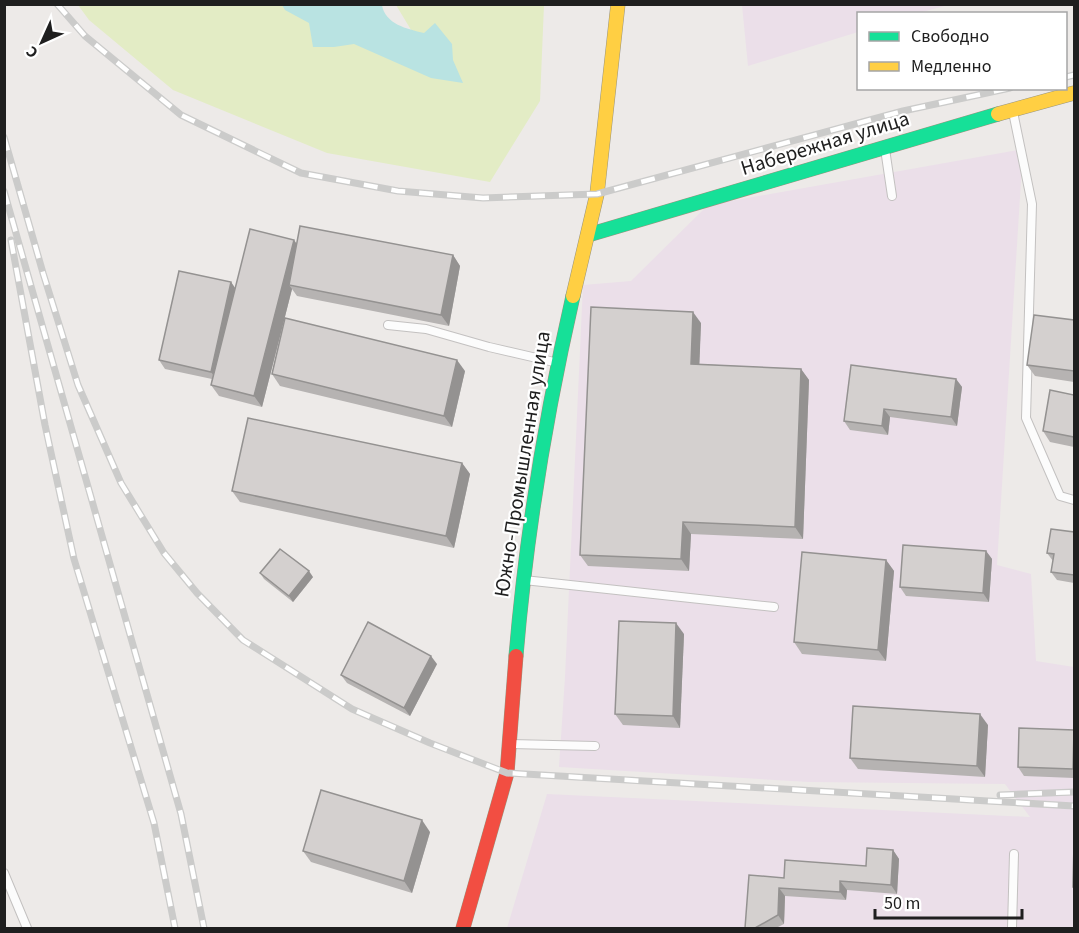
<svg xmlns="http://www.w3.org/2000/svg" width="1079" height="933" viewBox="0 0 1079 933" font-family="'Source Sans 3',sans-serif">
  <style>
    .industrial { fill: #ebdfe9 }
    .grass { fill: #e3ecc5 }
    .water { fill: #b9e3e2 }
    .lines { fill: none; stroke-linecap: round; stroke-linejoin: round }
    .lane-casing { stroke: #c3c1c0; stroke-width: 10 }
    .fast-casing { stroke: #99947e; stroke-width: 15 }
    .slow-casing { stroke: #99947e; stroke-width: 15 }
    .jam-casing { stroke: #99947e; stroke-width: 15 }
    .lane { stroke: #fcfcfc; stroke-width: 8 }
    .fast { stroke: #16e098; stroke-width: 14 }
    .slow { stroke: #ffcf43; stroke-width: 14 }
    .jam { stroke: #f24e42; stroke-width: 14 }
    .rail-casing { stroke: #cbcbca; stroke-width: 7 }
    .rail { stroke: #fff; stroke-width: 4.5; stroke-dasharray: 14; stroke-linecap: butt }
    .wall { fill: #b6b3b2 }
    .shaded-wall { fill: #949291 }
    .building { fill: #d4d0cf; stroke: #949291; stroke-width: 1.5 }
    .labels { text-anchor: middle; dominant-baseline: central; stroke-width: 4.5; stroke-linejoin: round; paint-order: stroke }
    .street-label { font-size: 21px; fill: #1f1f1f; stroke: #fff }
  </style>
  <rect width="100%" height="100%" fill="#edeae8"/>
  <!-- industrial -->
  <g class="industrial">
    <polygon points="742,5 742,4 948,5 919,13 858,14 858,32 748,66"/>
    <polygon points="1023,149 997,565 1031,574 1036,661 1074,667 1074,928 507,928 547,794 1030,817 1005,784 809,782 559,767 565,677 583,285 631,281 708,205"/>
  </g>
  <!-- grass -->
  <polygon class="grass" points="78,5 293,5 437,73 396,5 544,5 540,101 490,182 327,153 173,90 89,20"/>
  <!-- water -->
  <path class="water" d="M282,5h100c3,19 25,24 42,28l11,-10 17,21 1,16 10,23 -32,-5 -77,-34 -20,3h-21l-4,-24 -24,-13z"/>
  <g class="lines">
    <defs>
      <g id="lane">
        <polyline points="1013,112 1032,204 1026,418 1060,496 1074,500"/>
        <polyline points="885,149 892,196"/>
        <polyline points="388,325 426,329 489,347 554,362"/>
        <polyline points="524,580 774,607"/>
        <polyline points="511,744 595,746"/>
        <polyline points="4,873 27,928"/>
        <polyline points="1012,928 1014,854"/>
      </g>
      <g id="fast">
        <polyline points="588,235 998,114"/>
        <path d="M516,656c10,-121 30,-242 57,-360"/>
      </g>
      <g id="slow">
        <polyline points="998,114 1074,93"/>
        <polyline points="573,296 597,194 618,4"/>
      </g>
      <polyline id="jam" points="463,928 507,773 516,656"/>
    </defs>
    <!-- lane casing -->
    <use href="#lane" class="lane-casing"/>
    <!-- fast casing -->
    <use href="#fast" class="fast-casing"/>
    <!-- slow casing -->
    <use href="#slow" class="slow-casing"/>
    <!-- jam casing -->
    <use href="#jam" class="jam-casing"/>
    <!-- lane -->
    <use href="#lane" class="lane"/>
    <!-- fast -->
    <use href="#fast" class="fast"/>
    <!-- slow -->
    <use href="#slow" class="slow"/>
    <!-- jam -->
    <use href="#jam" class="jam"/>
    <defs>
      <g id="rail">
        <polyline points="57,4 85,36 181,115 301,173 398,191 483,198 597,194 903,111 1010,88"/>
        <polyline points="1066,77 1074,75"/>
        <polyline points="4,137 43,273 78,385 121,483 164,553 197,593 243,640 352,709 430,743 507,773 1074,806"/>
        <polyline points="4,191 181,814 204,928"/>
        <polyline points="11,240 45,425 74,559 154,823 175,928"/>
        <polyline points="1000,795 1074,792"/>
      </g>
    </defs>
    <!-- rail casing -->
    <use href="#rail" class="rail-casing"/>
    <!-- rail -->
    <use href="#rail" class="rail"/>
  </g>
  <!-- wall -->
  <g class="wall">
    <polygon points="294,240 297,244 453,255 460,266 449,326 297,296 292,289 262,407 219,396 211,385 212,379 165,369 159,360 231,282 235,288"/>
    <polygon points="1074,320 1074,382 1035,376 1027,365"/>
    <polygon points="701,323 699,364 801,369 809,380 803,539 691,534 689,571 588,566 580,555"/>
    <polygon points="465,371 452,427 280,386 272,374"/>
    <polygon points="956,379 962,387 957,426 890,417 888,435 850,430 844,421"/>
    <polygon points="1074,395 1074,447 1050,442 1043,431"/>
    <polygon points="462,463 470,474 454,548 240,502 232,491"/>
    <polygon points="1074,532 1074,583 1057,580 1051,572 1053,561 1047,553"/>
    <polygon points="986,551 992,559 989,602 906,596 900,587"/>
    <polygon points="886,560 894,571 886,661 802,654 794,642"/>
    <polygon points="260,573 313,577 293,602 264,579"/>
    <polygon points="684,634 680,728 623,725 615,714"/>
    <polygon points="437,664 410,716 347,683 341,675"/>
    <polygon points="988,725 985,777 858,769 850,758"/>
    <polygon points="1074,730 1074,778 1024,776 1018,767"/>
    <polygon points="430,832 412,893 311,862 303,851"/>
    <polygon points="893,850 899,859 897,894 847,890 846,900 785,896 784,924 776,928 745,928 784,878 866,866"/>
  </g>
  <!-- shaded-wall -->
  <g class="shaded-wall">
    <polygon points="294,240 301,251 289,285 292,289 262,407 254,396"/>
    <polygon points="453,255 460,266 449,326 441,315"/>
    <polygon points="231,282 237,291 217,380 211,372"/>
    <polygon points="693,312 701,323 699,375 691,364"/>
    <polygon points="457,360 465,371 452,427 444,416"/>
    <polygon points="801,369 809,380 803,539 795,527"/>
    <polygon points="956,379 962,387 957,426 951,417"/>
    <polygon points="884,409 890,417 888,435 882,426"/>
    <polygon points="462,463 470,474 454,548 446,536"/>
    <polygon points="683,522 691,534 689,571 681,559"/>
    <polygon points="986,551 992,559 989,602 983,593"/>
    <polygon points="886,560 894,571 886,661 878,650"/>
    <polygon points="309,571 313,577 293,602 289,596"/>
    <polygon points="676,623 684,634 680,728 673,716"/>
    <polygon points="431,656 437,664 410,716 404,708"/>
    <polygon points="980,714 988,725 985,777 977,766"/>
    <polygon points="422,820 430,832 412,893 404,881"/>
    <polygon points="893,850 899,859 897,894 891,885"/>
    <polygon points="840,881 847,890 846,900 840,892"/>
    <polygon points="779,888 785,896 784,924 778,915"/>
  </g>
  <!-- building -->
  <g class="building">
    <polygon points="300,226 453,255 441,315 289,285"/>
    <polygon points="250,229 294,240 254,396 211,385"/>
    <polygon points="179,271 231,282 211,372 159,360"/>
    <polygon points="591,307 693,312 691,364 801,369 795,527 683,522 681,559 580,555"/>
    <polygon points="1034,315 1074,320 1074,371 1027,365"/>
    <polygon points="285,318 457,360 444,416 272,374"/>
    <polygon points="851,365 956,379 951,417 884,409 882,426 844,421"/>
    <polygon points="1050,390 1074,395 1074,437 1043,431"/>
    <polygon points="248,418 462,463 446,536 232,491"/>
    <polygon points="1051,529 1074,532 1074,575 1051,572 1054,554 1047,553"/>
    <polygon points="903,545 986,551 983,593 900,587"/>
    <polygon points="280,549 309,571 289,596 260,573"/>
    <polygon points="802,552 886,560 878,650 794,642"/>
    <polygon points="619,621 676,623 673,716 615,714"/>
    <polygon points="368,622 431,656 404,708 341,675"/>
    <polygon points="853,706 980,714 977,766 850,758"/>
    <polygon points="1019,728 1074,730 1073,769 1018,767"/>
    <polygon points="321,790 422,820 404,881 303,851"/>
    <polygon points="1074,843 1074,887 1073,887"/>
    <polygon points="867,848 893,850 891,885 840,881 840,892 779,888 778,915 755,928 745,928 749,875 784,878 785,860 866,866"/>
  </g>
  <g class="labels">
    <!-- street labels -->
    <g class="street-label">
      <text transform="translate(825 143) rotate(-17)">Набережная улица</text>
      <text transform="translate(522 464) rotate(-81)">Южно-Промышленная улица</text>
    </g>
  </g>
  <!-- border -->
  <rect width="1079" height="933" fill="none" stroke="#1f1f1f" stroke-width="12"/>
  <!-- legend -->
  <rect x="857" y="12" width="210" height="78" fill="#ffffff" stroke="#a5a5a5" stroke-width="1.5"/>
  <rect x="869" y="32" width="30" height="9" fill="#16e098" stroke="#a5a5a5" stroke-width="1.5"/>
  <text x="911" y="42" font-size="18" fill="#1f1f1f">Свободно</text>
  <rect x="869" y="62" width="30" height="9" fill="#ffcf43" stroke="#a5a5a5" stroke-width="1.5"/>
  <text x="911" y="72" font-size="18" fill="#1f1f1f">Медленно</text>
  <!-- north arrow -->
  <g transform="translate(42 42) rotate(225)" stroke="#ffffff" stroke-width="4.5" paint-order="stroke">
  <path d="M0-4.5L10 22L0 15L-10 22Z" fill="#1f1f1f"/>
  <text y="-9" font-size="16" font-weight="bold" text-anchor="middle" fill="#1f1f1f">С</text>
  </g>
  <!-- scale -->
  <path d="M875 909v9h147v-9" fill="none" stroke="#1f1f1f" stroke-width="3"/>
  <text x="884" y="909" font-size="18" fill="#1f1f1f" stroke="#ffffff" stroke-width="4.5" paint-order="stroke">50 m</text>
</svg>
